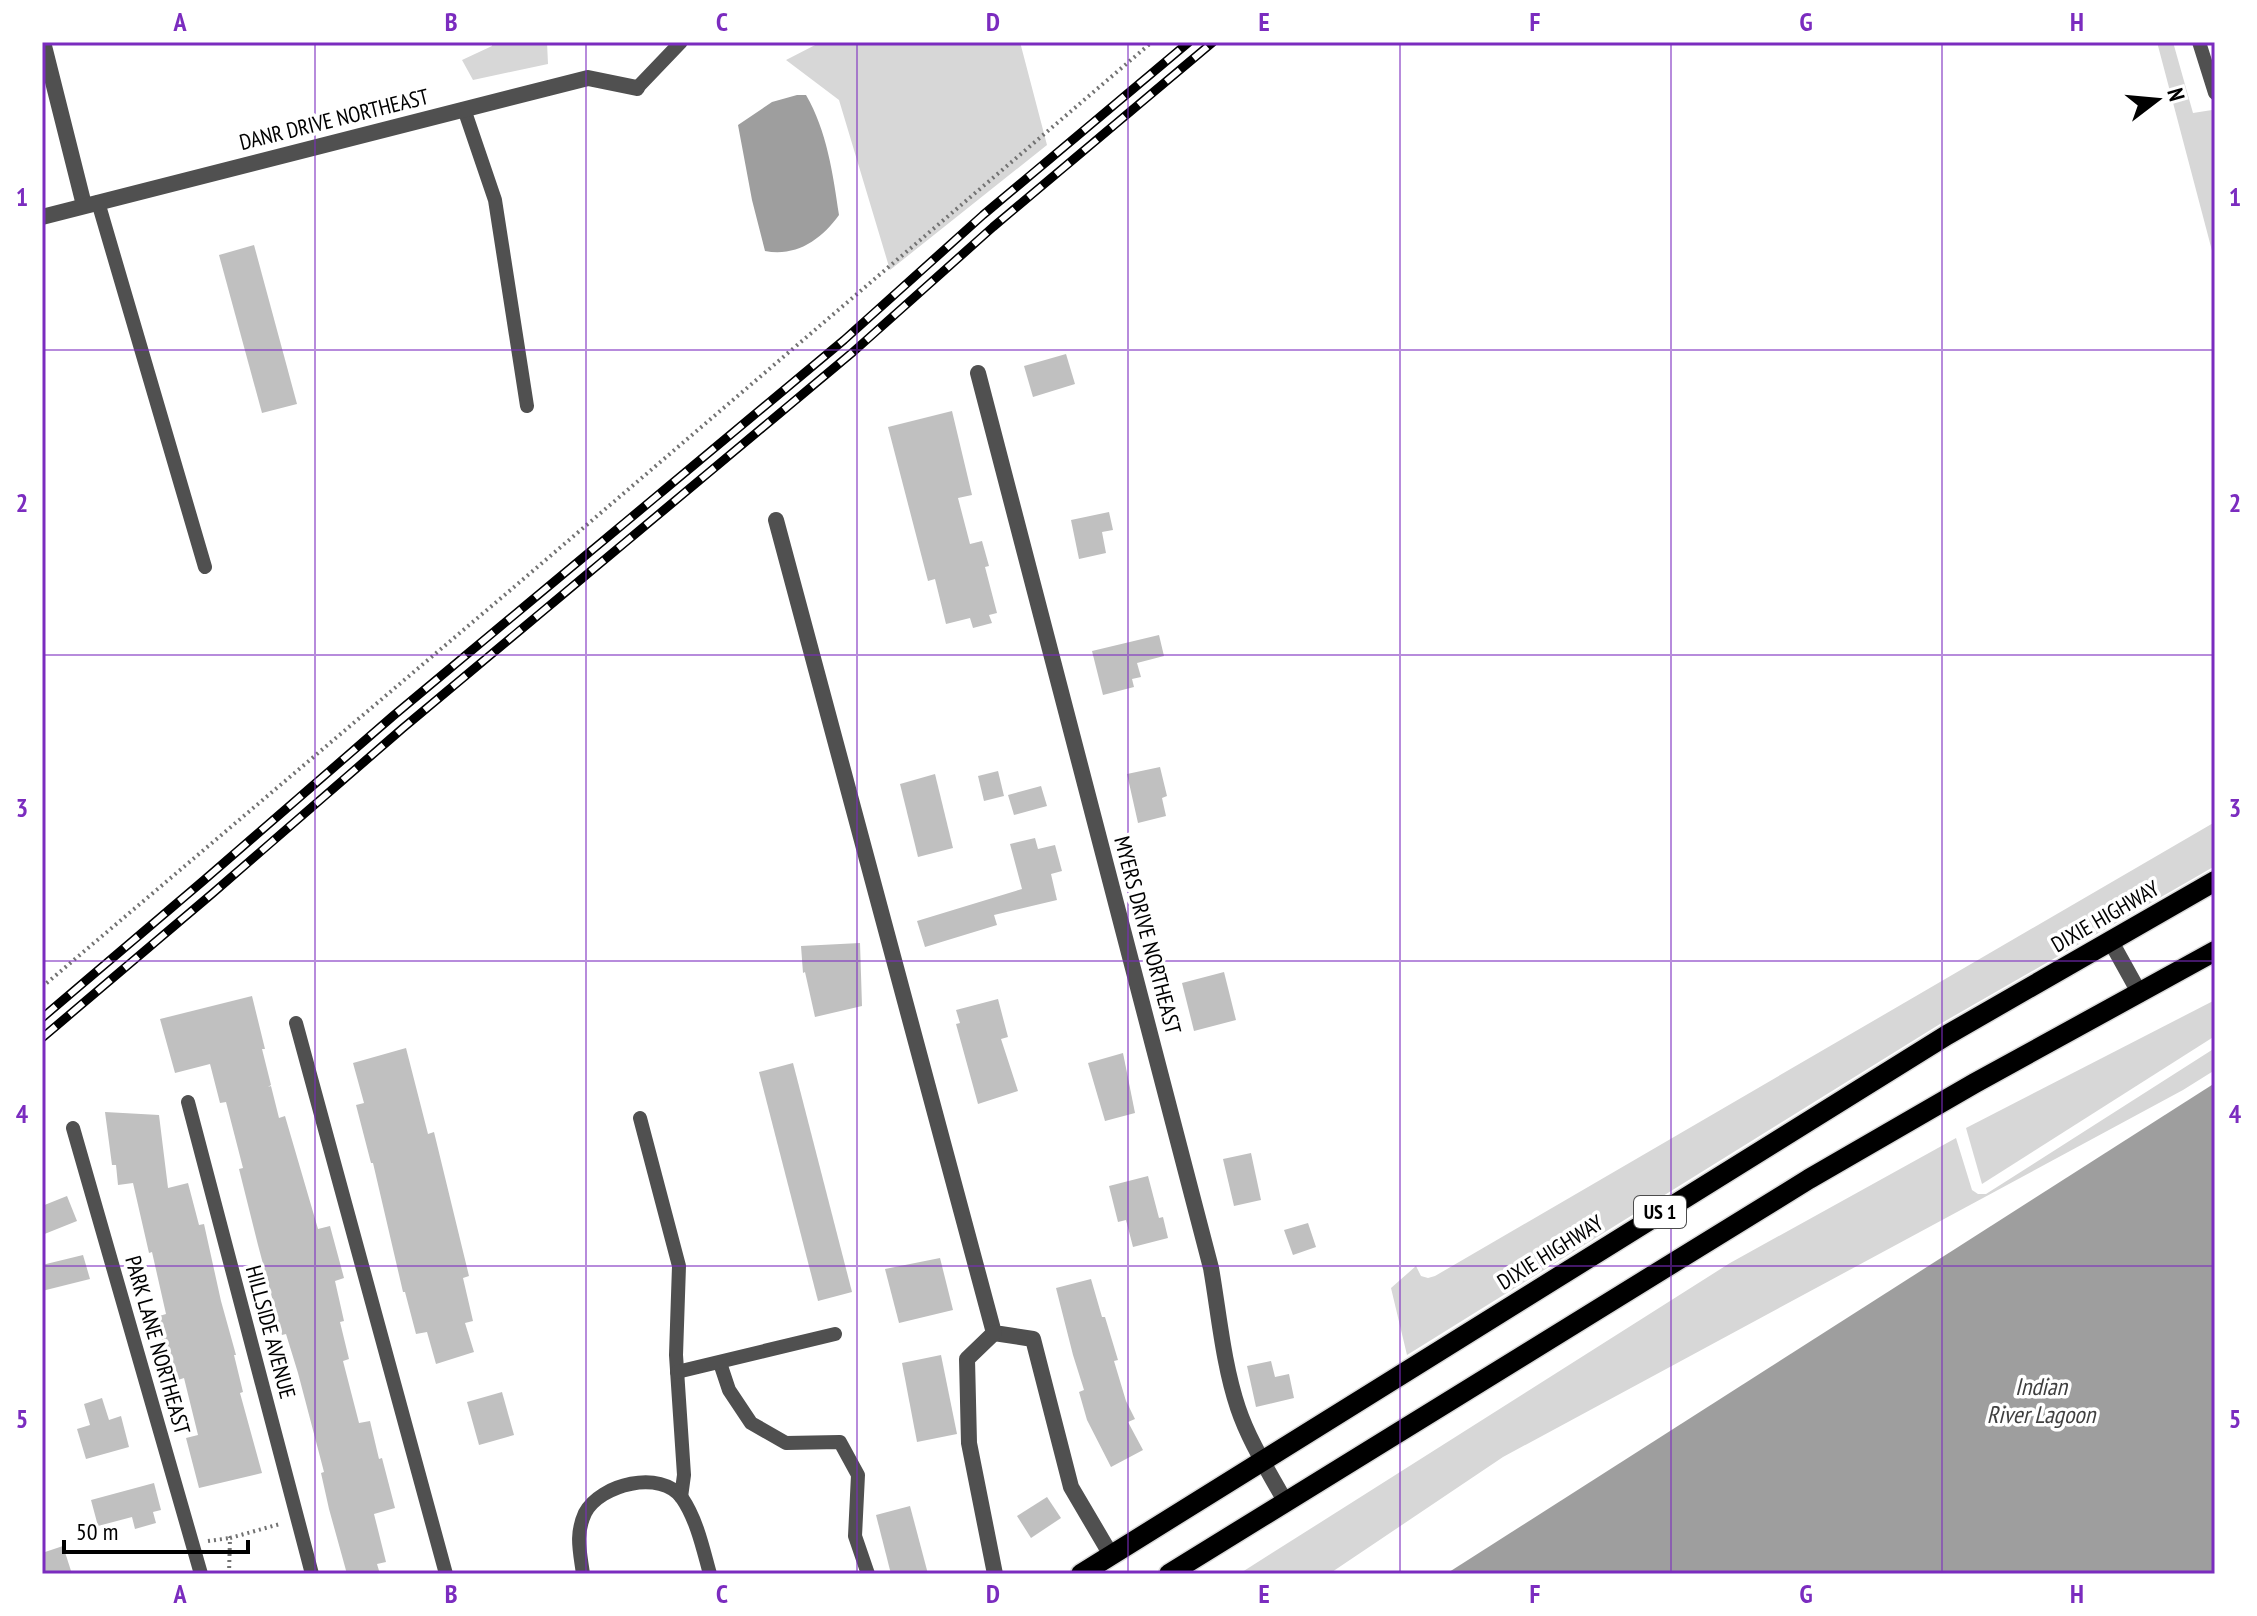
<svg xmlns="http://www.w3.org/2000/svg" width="2257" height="1616" viewBox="0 0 2257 1616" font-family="'PT Sans Narrow',sans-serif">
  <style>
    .green { fill: #d7d7d7 }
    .water { fill: #9e9e9e }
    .building { fill: #c0c0c0 }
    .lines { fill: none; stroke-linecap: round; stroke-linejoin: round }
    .primary-casing { stroke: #dbdbdb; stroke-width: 23 }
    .path { stroke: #727272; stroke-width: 4; stroke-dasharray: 2 4; stroke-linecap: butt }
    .lane { stroke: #505050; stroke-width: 14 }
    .street { stroke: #505050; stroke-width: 16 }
    .primary { stroke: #000; stroke-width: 20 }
    .rail-casing { stroke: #000; stroke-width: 9 }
    .rail { stroke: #fff; stroke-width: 6; stroke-dasharray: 18; stroke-linecap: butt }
    .grid { fill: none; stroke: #7b2cbf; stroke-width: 2; stroke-opacity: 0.55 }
    .labels { text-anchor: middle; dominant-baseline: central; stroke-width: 7; stroke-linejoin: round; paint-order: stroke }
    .shield { fill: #fff; stroke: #4c4c4c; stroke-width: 2 }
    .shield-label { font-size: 20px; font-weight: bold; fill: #000 }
    .street-label { font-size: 22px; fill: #000; stroke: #fff }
    .water-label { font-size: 24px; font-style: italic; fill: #3f3f3f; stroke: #fff }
    .neatline { fill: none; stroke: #7b2cbf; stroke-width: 3 }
    .grid-label { font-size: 26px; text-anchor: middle; font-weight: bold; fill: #7b2cbf }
  </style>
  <rect width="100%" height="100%" fill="#fff"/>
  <!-- green -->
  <g class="green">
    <polygon points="492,42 547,42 548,64 473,80 462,60 492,46"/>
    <polygon points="821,42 1020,42 1047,145 890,270 839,100 786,60"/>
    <polygon points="2157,42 2173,42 2193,113 2212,110 2215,121 2215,262"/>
    <polygon points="2215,822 2215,866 1940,1024 1407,1355 1391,1288 1416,1266 1421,1276 1428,1278 1435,1276"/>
    <polygon points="2215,1000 2215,1036 1982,1184 1966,1128"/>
    <polygon points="2215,1048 2215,1070 2183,1090 1503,1457 1329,1574 1239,1574 1730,1263 1956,1138 1972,1190 1978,1194 1986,1194"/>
  </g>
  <!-- water -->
  <g class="water">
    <path d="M797,95h9c21,36 27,79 33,120 -18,25 -43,42 -74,36l-13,-51 -14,-75 34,-23z"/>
    <polygon points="2215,1083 2215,1574 1446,1574"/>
  </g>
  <!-- building -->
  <g class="building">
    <polygon points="254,245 297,404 262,413 219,255"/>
    <polygon points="1066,354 1075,384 1033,397 1024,366"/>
    <polygon points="952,411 972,495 958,498 970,544 982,541 989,566 985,567 997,613 989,615 992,623 973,628 970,618 946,624 935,579 928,581 888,427"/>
    <polygon points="1109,512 1113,530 1102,532 1106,553 1079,559 1071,520"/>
    <polygon points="1159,635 1164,656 1137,663 1141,677 1132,679 1134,687 1103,695 1092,651"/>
    <polygon points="1160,767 1167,796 1162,798 1166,816 1138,823 1127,774"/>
    <polygon points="998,771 1004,796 984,801 978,776"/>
    <polygon points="935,774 953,848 918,857 900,784"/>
    <polygon points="1041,786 1047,806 1014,815 1008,795"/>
    <polygon points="1035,838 1038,849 1055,845 1062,871 1051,874 1057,900 994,915 997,925 925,947 917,921 1022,889 1010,844"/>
    <polygon points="860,943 862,1006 815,1017 805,972 803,973 801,946"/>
    <polygon points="1224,972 1236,1020 1194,1031 1182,983"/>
    <polygon points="252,996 265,1049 262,1049 271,1085 268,1087 271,1086 279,1118 285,1116 318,1229 330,1226 344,1278 335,1281 344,1321 340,1322 349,1359 343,1361 359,1423 370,1421 379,1459 382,1458 395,1508 374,1514 386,1562 377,1564 380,1574 347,1574 329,1509 321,1473 324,1472 298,1373 286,1334 282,1335 258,1245 239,1169 243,1168 226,1102 220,1103 210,1064 175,1073 160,1019"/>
    <polygon points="998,999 1008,1037 1001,1039 1018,1091 978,1104 956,1024 960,1023 956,1010"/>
    <polygon points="406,1048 428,1134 434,1132 469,1276 463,1278 473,1321 465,1323 474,1352 436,1364 427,1332 416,1334 405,1292 403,1292 373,1163 371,1163 356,1105 364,1103 353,1063"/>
    <polygon points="1123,1053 1135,1113 1105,1121 1088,1063"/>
    <polygon points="793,1063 852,1292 818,1301 759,1072"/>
    <polygon points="105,1112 159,1115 168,1188 188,1183 199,1225 204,1224 221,1301 236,1355 234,1355 243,1392 240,1393 262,1473 199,1488 186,1438 198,1435 184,1378 175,1381 173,1371 170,1372 156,1317 166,1314 152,1252 149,1253 133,1183 118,1185 116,1165 112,1165"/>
    <polygon points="1251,1153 1261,1200 1234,1206 1223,1159"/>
    <polygon points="1148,1176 1159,1218 1163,1217 1168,1238 1133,1247 1126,1220 1118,1222 1109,1186"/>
    <polygon points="67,1196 77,1221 42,1235 42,1206"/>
    <polygon points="1308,1223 1316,1247 1293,1255 1284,1230"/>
    <polygon points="83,1255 90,1279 42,1291 42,1265"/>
    <polygon points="940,1258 953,1310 899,1323 885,1269"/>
    <polygon points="1091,1279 1102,1317 1105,1317 1118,1360 1114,1361 1126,1401 1135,1419 1128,1422 1143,1450 1111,1467 1087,1420 1079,1392 1084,1390 1073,1355 1056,1288"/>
    <polygon points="941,1355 957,1434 917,1442 902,1363"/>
    <polygon points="1271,1361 1275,1377 1289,1374 1294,1398 1256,1407 1247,1366"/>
    <polygon points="502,1392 514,1435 479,1445 467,1402"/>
    <polygon points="102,1398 109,1420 121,1416 129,1447 86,1459 77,1429 90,1425 84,1404"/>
    <polygon points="154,1483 161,1510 153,1512 156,1523 135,1529 132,1517 98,1526 91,1500"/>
    <polygon points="1047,1497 1061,1518 1031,1538 1017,1516"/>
    <polygon points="910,1506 928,1574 891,1574 876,1515"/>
    <polygon points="63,1546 72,1574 42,1574 42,1553"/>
  </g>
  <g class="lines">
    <defs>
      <g id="primary">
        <polyline points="1081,1574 1947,1035 2215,881"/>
        <polyline points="1169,1574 1809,1179 1975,1083 2215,951"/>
      </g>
    </defs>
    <!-- primary casing -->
    <use href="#primary" class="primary-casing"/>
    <!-- path -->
    <g class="path">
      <polyline points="42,987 507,593 1152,42"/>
      <polyline points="208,1541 230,1538"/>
      <polyline points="229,1574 230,1538 280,1524"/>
    </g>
    <!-- lane -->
    <g class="lane">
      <polyline points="2199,42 2215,93"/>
      <polyline points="637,88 681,42"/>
      <polyline points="464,109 495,200 527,406"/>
      <polyline points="98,202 205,567"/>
      <polyline points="296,1023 446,1574"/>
      <polyline points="188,1102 312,1574"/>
      <polyline points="640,1118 679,1266 676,1355 684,1475 681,1497"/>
      <polyline points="73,1128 201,1574"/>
      <polyline points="720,1363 729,1390 751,1423 786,1443 840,1442 858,1475 855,1536 868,1574"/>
      <polyline points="677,1372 835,1334"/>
      <path d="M583,1574c-3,-23 -8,-39 2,-61 15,-29 76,-44 97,-15 15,22 21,51 28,76"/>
    </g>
    <!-- street -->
    <g class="street">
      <polyline points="43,42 84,205"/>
      <polyline points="42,217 588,78 637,88"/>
      <path d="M978,373l233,895c8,46 12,95 27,140 11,33 31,64 48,95"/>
      <polyline points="776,520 994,1333 1033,1339 1071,1487 1111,1555"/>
      <polyline points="2110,940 2140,994"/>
      <polyline points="994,1333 967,1359 969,1443 995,1574"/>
    </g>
    <!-- primary -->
    <use href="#primary" class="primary"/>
    <defs>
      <g id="rail">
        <polyline points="42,1018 203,881 393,716 844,340 983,215 1189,42"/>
        <polyline points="42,1038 213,893 403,728 853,352 993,227 1213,42"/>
      </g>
    </defs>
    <!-- rail casing -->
    <use href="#rail" class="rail-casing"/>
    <!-- rail -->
    <use href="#rail" class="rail"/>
  </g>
  <!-- grid -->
  <path class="grid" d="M315,42v1532M586,42v1532M857,42v1532M1128,42v1532M1400,42v1532M1671,42v1532M1942,42v1532M42,350h2173M42,655h2173M42,961h2173M42,1266h2173"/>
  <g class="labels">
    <!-- shield labels -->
    <rect class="shield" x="1634" y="1196" width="52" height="32" rx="6"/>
    <g class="shield-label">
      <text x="1660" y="1212">US 1</text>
    </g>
    <!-- street labels -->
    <g class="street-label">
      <text transform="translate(334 119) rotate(-14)">DANR DRIVE NORTHEAST</text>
      <text transform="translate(2105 916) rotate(-30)">DIXIE HIGHWAY</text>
      <text transform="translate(1148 935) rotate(75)">MYERS DRIVE NORTHEAST</text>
      <text transform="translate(1550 1252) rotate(-32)">DIXIE HIGHWAY</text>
      <text transform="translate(271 1332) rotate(75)">HILLSIDE AVENUE</text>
      <text transform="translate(158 1345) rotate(74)">PARK LANE NORTHEAST</text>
    </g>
    <!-- water labels -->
    <g class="water-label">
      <text x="2041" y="1386">Indian<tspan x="2041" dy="28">River Lagoon</tspan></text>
    </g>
  </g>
  <!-- border -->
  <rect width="2257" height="1616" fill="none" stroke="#ffffff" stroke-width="88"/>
  <!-- north arrow -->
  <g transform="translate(2157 100) rotate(74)" stroke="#ffffff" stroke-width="6" paint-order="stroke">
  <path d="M0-6L14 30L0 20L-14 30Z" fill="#000000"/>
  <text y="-12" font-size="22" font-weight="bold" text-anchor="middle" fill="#000000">N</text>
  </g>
  <!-- scale -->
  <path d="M64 1540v12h184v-12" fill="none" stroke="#000000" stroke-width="4"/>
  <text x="76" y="1540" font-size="24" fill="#000000" stroke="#ffffff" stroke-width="6" paint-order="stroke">50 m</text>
  <rect x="44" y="44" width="2169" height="1528" class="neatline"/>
  <g class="grid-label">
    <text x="180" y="31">A</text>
    <text x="451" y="31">B</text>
    <text x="722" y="31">C</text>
    <text x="993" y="31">D</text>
    <text x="1264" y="31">E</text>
    <text x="1535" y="31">F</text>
    <text x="1806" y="31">G</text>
    <text x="2077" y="31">H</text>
    <text x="22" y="206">1</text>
    <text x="2235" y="206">1</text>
    <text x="22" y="512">2</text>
    <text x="2235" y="512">2</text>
    <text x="22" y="817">3</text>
    <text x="2235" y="817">3</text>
    <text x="22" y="1123">4</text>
    <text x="2235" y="1123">4</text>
    <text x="22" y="1428">5</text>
    <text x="2235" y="1428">5</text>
    <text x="180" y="1603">A</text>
    <text x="451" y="1603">B</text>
    <text x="722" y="1603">C</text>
    <text x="993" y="1603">D</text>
    <text x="1264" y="1603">E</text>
    <text x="1535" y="1603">F</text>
    <text x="1806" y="1603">G</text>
    <text x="2077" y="1603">H</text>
  </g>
</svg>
